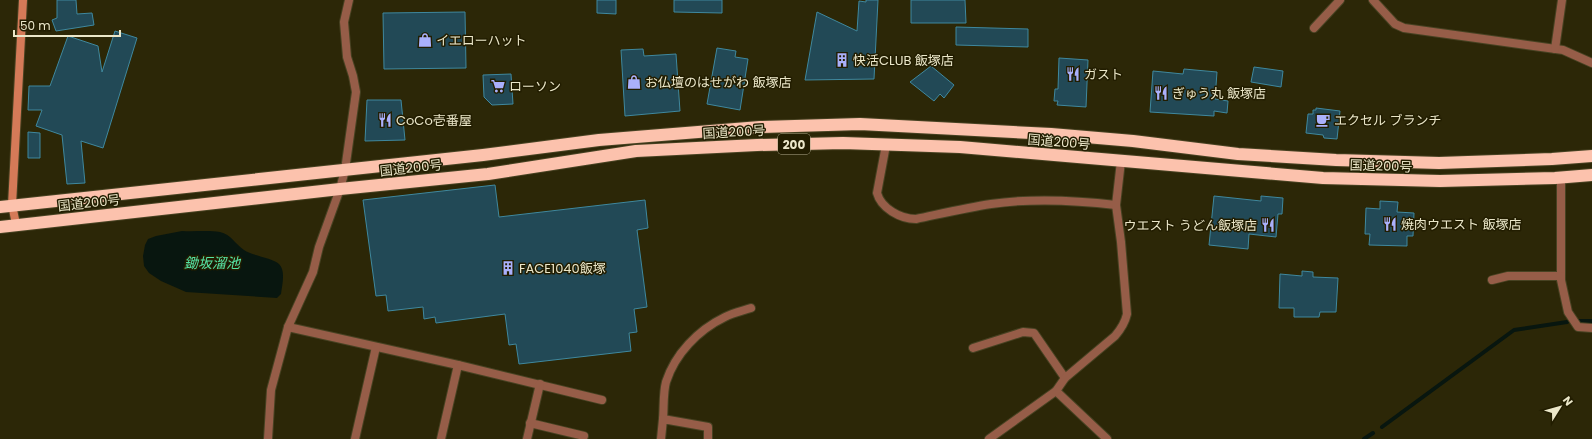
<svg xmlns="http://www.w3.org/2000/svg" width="1592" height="439" viewBox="0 0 1592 439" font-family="Poppins,'Noto Sans JP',sans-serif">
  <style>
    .water { fill: #08160f }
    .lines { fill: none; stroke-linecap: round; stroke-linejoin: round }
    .stream { stroke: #08160f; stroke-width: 4 }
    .building { fill: #224956; stroke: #3f889e }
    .street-casing { stroke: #474222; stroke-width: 10 }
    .secondary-casing { stroke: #474222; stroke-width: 10 }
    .highway-casing { stroke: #474222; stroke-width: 14 }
    .street { stroke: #965d48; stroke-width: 8 }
    .secondary { stroke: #d57a58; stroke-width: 8 }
    .highway { stroke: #fcc2ad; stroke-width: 12 }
    .labels { text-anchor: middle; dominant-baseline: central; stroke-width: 3; stroke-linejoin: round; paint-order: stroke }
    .shield { fill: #221d00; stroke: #afaa8d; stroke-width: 1 }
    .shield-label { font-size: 12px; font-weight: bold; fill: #ebe7c9 }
    .poi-label { font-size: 13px; fill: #ebe7c9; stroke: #221d00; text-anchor: start }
    .street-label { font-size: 13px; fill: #ebe7c9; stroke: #221d00 }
    .water-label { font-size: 14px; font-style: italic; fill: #55e3a4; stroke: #221d00 }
  </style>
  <rect width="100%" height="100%" fill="#2c2707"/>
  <!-- water -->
  <path class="water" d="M182,231c12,1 26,-1 38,1 11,2 16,13 24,18 9,6 29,8 35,14 7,7 3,21 2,30l-4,4 -91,-6 -25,-11 -12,-8 -5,-7 -1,-10 2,-11 3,-6 8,-3z"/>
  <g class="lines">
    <!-- stream -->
    <g class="stream">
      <polyline points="1577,321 1592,321"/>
      <polyline points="1382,427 1514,330 1567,322"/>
      <polyline points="1364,439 1373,433"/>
    </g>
  </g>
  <!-- building -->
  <g class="building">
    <polygon points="57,0 76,0 77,14 92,13 94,25 56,31 52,20 57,18"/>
    <polygon points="597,0 616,0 616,14 597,13"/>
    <polygon points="674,0 722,0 722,13 674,12"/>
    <polygon points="866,0 878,0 874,79 805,80 817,12 857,31 859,1 866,2"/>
    <polygon points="911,0 965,0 966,23 911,23"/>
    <polygon points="465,12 466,68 384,69 383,13"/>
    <polygon points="956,27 1028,29 1028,47 956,45"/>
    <polygon points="115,31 137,38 103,148 81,141 85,183 67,184 62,135 36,126 42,110 28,110 29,86 50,86 68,36 98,46 102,72"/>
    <polygon points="717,48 736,51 735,57 748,59 740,110 707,104"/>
    <polygon points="643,49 644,56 676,54 680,111 625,116 621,50"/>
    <polygon points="1059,58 1088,60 1086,107 1057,105 1058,101 1054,101 1055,89 1058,89"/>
    <polygon points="931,66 954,85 944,98 940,94 934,101 910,82"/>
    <polygon points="1254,67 1283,71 1281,87 1251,82"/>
    <polygon points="1184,69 1217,72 1215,99 1228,101 1227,113 1214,111 1214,116 1150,112 1153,71 1183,74"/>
    <polygon points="511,74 513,104 492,105 484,97 483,75"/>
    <polygon points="367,100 401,100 405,140 365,141"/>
    <polygon points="1316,108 1340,111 1337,139 1324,138 1323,135 1306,133 1308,114 1313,114 1313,110 1316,110"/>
    <polygon points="28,132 40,133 40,158 28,158"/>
    <polygon points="495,185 499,217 645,200 648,228 637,230 647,307 634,309 637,332 629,333 631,351 519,364 516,344 509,345 505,314 436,323 435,317 424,319 423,307 388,311 386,295 376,296 363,200"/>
    <polygon points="1214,196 1261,201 1261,196 1283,198 1282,214 1278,214 1276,237 1249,234 1248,249 1209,245"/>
    <polygon points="1380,201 1398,202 1397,212 1414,213 1413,236 1407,236 1407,246 1369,245 1370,234 1365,234 1366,208 1380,209"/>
    <polygon points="1302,271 1313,272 1313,277 1338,278 1336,312 1320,312 1319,317 1294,317 1294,308 1279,308 1280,274 1302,276"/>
  </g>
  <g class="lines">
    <defs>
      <g id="street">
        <polyline points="1373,0 1395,24 1404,28 1563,50 1592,63"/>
        <polyline points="1314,28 1340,0"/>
        <polyline points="1555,49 1562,0"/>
        <path d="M886,145l-9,48c4,15 23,26 39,26 24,-5 49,-11 75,-15 41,-6 83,-4 125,1"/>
        <polyline points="1561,178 1561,280 1568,312 1578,327 1592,328"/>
        <polyline points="1492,280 1508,276 1561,276"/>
        <polyline points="288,327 458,365 602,400"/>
        <polyline points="973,348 1023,332 1034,333 1065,378"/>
        <polyline points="1056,391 1107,439"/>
        <path d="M663,419c1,-12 0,-26 3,-37 9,-28 32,-52 59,-65 8,-4 17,-6 26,-9"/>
        <polyline points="530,423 584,436"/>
        <polyline points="268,439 271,390 288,327 313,272 319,247 340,189 345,170 356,92 353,76 347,57 344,22 349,0"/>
        <polyline points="355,439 376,347"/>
        <polyline points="441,439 458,365"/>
        <polyline points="527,439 540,384"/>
        <polyline points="661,439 663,419 708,427 708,439"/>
        <path d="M989,439l67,-48 9,-13 50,-42c6,-7 10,-13 12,-22l-6,-72 -5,-37 5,-44"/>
      </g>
      <polyline id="secondary" points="16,224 12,205 23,0"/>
      <g id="highway">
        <polyline points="0,207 483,155 599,140 760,127 860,124 1051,134 1133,141 1238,154 1336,160 1439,163 1552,159 1592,156"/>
        <polyline points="0,227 340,189 488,174 636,151 757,145 843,143 960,147 1323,178 1440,181 1555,178 1592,175"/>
      </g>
    </defs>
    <!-- street casing -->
    <use href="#street" class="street-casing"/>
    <!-- secondary casing -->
    <use href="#secondary" class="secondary-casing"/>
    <!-- highway casing -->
    <use href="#highway" class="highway-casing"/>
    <!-- street -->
    <use href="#street" class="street"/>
    <!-- secondary -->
    <use href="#secondary" class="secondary"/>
    <!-- highway -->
    <use href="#highway" class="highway"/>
  </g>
  <!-- icons -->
  <defs>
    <symbol id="shop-bare" viewBox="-9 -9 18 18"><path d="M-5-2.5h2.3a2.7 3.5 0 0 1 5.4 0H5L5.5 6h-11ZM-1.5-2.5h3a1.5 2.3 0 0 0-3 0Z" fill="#aab0fb" stroke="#221d00" stroke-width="2.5" paint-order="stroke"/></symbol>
    <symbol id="building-bare" viewBox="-9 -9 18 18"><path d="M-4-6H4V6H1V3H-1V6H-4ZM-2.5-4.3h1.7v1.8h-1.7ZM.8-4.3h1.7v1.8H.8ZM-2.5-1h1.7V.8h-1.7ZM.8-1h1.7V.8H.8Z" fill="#aab0fb" stroke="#221d00" stroke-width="2.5" paint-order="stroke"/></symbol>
    <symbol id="restaurant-bare" viewBox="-9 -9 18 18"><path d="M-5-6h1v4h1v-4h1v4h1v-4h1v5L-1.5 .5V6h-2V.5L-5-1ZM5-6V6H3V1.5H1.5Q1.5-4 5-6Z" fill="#aab0fb" stroke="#221d00" stroke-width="2.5" paint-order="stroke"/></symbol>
    <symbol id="supermarket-bare" viewBox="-9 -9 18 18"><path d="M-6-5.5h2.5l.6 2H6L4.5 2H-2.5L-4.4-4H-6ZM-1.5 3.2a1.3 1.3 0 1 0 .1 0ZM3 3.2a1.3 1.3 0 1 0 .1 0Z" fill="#aab0fb" stroke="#221d00" stroke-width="2.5" paint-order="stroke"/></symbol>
    <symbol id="cafe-bare" viewBox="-9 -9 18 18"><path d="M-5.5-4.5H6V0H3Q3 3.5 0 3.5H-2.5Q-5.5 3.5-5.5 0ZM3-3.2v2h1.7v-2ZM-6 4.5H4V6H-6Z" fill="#aab0fb" stroke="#221d00" stroke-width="2.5" paint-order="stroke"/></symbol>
  </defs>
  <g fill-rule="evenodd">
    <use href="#shop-bare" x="415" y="30" width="20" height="20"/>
    <use href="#building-bare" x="832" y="50" width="20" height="20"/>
    <use href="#restaurant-bare" x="1063" y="64" width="20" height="20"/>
    <use href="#shop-bare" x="624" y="72" width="20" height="20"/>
    <use href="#supermarket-bare" x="488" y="76" width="20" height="20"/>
    <use href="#restaurant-bare" x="1151" y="83" width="20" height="20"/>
    <use href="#restaurant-bare" x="375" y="110" width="20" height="20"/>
    <use href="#cafe-bare" x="1313" y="110" width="20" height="20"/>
    <use href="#restaurant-bare" x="1380" y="214" width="20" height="20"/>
    <use href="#restaurant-bare" x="1258" y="215" width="20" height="20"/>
    <use href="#building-bare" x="498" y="258" width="20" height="20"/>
  </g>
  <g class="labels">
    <!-- shield labels -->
    <rect class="shield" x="778" y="134" width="32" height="20" rx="3"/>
    <g class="shield-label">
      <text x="794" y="144">200</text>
    </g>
    <!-- poi labels -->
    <g class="poi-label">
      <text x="436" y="40">イエローハット</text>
      <text x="853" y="60">快活CLUB 飯塚店</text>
      <text x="1084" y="74">ガスト</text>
      <text x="645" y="82">お仏壇のはせがわ 飯塚店</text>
      <text x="509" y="86">ローソン</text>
      <text x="1172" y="93">ぎゅう丸 飯塚店</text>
      <text x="396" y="120">CoCo壱番屋</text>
      <text x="1334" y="120">エクセル ブランチ</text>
      <text x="1401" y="224">焼肉ウエスト 飯塚店</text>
      <text x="1257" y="225" text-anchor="end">ウエスト うどん飯塚店</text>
      <text x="519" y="268">FACE1040飯塚</text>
    </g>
    <!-- street labels -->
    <g class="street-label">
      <text transform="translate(734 132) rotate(-3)">国道200号</text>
      <text transform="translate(1059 142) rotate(5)">国道200号</text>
      <text transform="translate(1381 166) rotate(2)">国道200号</text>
      <text transform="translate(411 168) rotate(-6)">国道200号</text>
      <text transform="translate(89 203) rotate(-6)">国道200号</text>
    </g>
    <!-- water labels -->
    <g class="water-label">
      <text x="212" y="263">鋤坂溜池</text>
    </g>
  </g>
  <!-- north arrow -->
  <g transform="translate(1560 407) rotate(53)" stroke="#221d00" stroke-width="3" paint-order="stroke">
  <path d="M0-3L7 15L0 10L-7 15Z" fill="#ebe7c9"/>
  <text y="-6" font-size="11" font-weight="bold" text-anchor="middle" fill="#ebe7c9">N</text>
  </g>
  <!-- scale -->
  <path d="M14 30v6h106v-6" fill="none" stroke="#ebe7c9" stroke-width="2"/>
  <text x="20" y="30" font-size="12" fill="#ebe7c9" stroke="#221d00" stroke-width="3" paint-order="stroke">50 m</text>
</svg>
